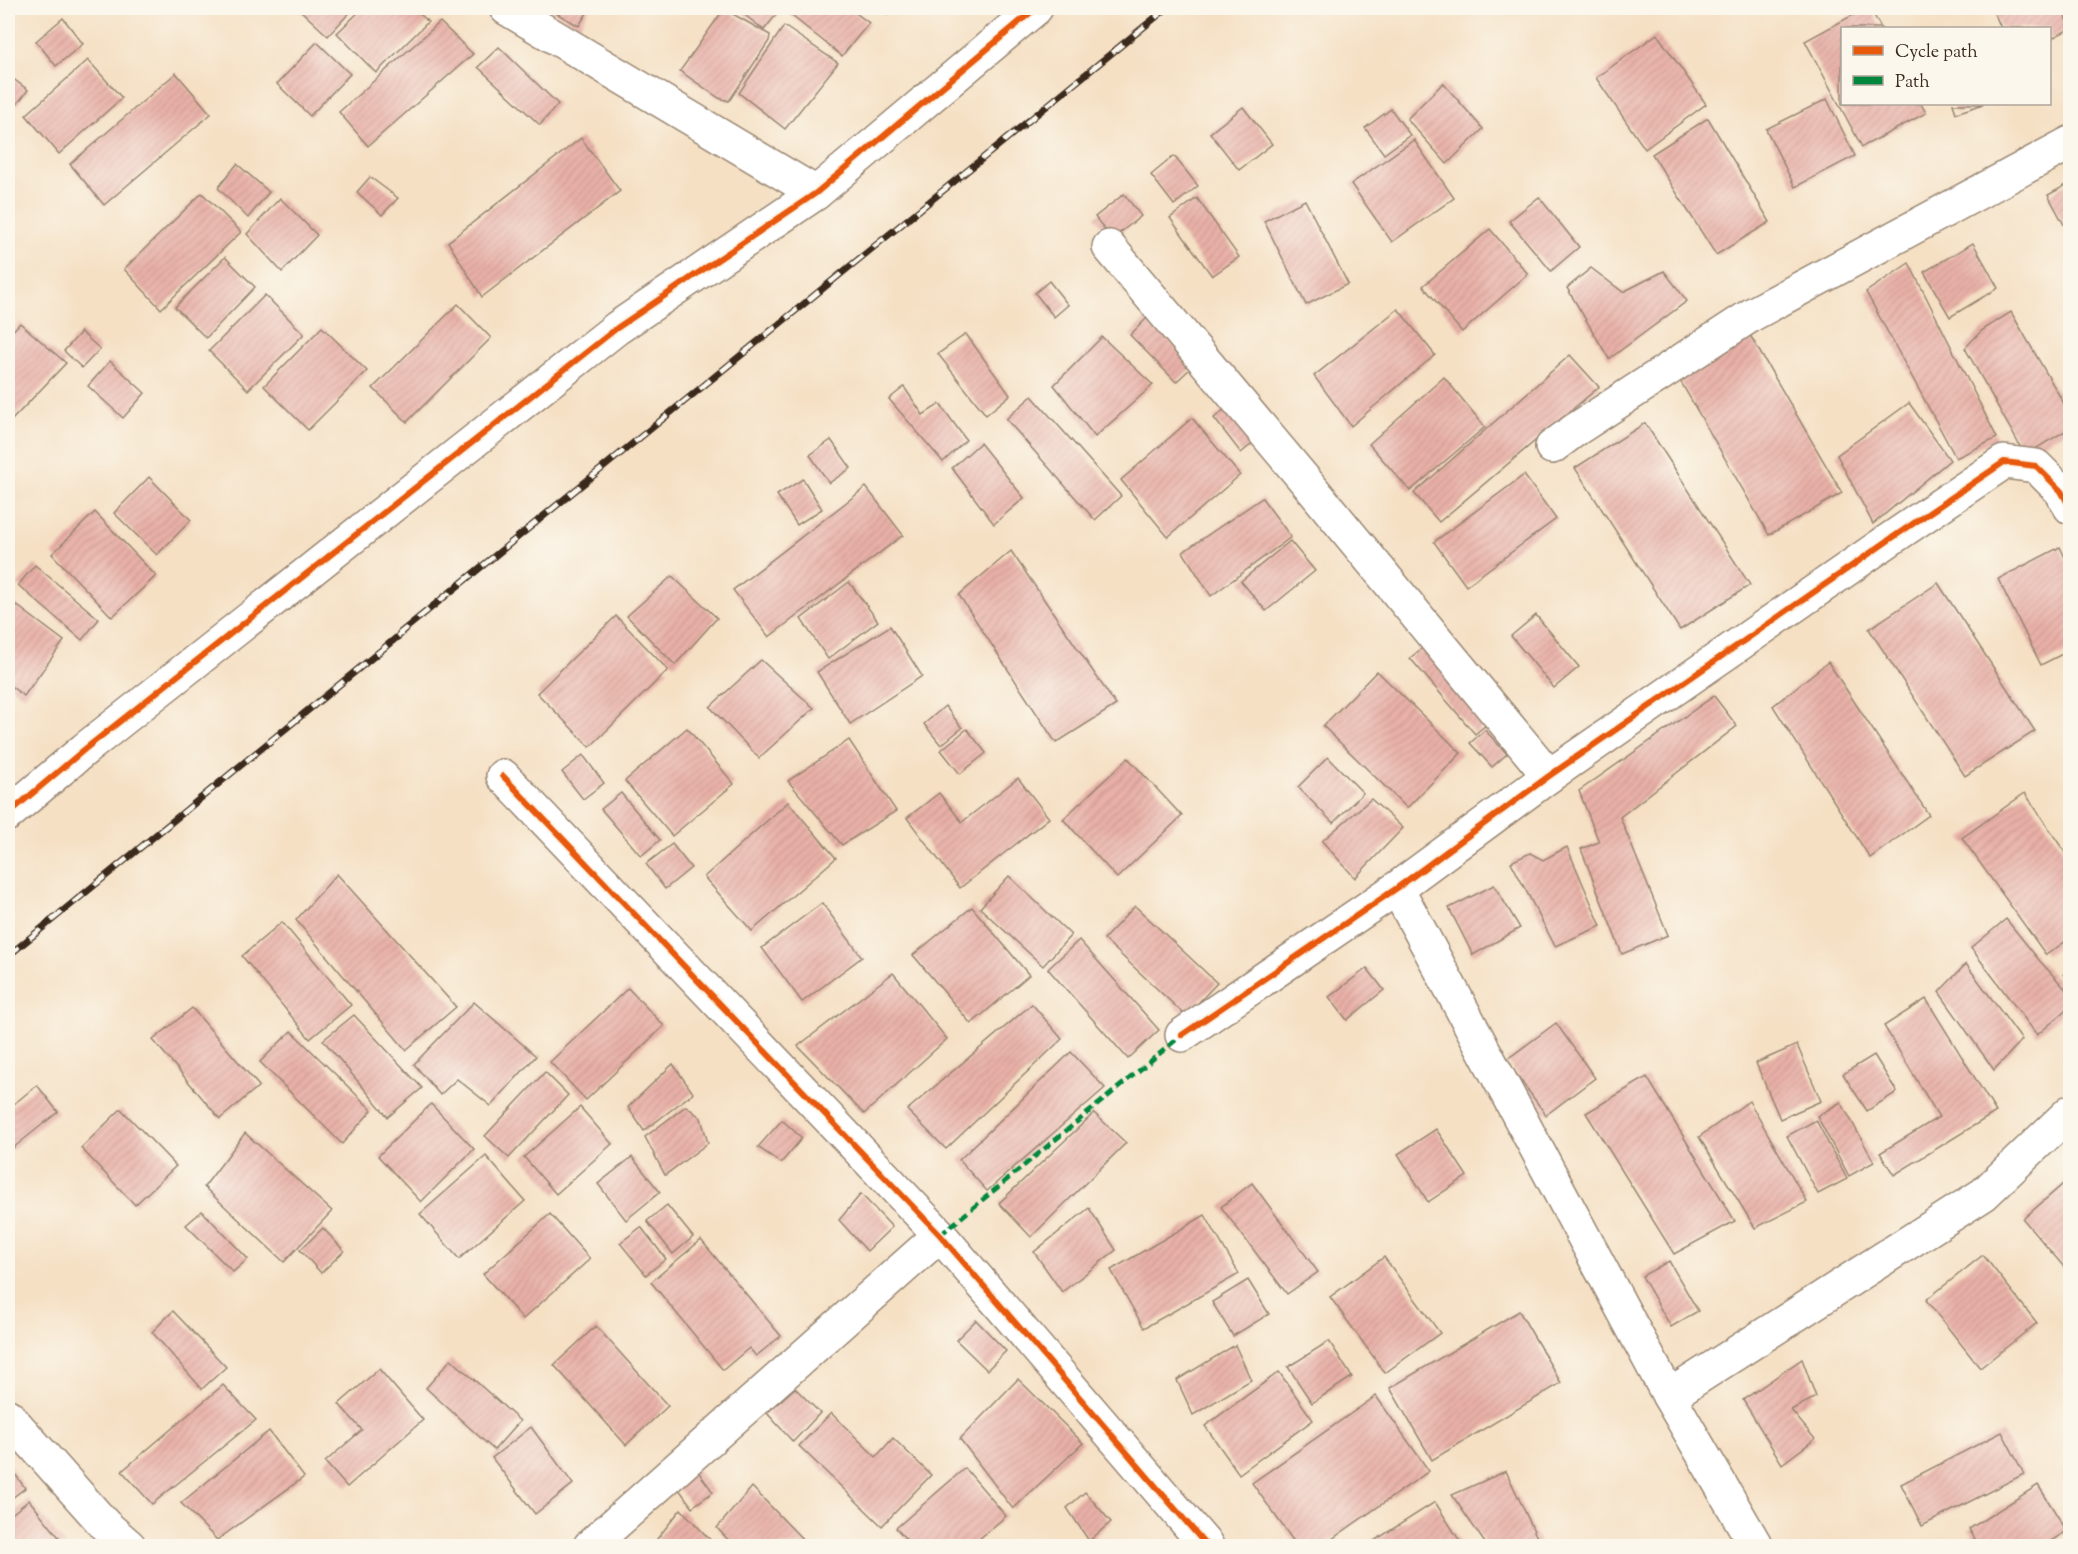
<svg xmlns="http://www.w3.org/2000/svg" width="2078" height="1554" viewBox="0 0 2078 1554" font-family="'Sorts Mill Goudy',serif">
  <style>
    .building { fill: url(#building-hatch) }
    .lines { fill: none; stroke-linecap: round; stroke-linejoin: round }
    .street-casing { stroke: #988571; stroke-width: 36 }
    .street { stroke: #fff; stroke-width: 33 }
    .rail-casing { stroke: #3b2a1e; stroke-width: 7 }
    .rail { stroke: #fbf7ec; stroke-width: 4.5; stroke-dasharray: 14; stroke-linecap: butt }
    .quiet { stroke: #00873e; stroke-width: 4.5; stroke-dasharray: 9 4.5; stroke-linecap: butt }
    .cycleway-casing { stroke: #fbf7ec; stroke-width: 10 }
    .cycleway { stroke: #e8590c; stroke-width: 6 }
  </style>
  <defs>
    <pattern id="building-hatch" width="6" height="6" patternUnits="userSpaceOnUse" patternTransform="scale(1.5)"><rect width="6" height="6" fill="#e9b1a8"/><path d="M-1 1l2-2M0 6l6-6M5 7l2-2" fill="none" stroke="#c99890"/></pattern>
  </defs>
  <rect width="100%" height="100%" fill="#fbf7ec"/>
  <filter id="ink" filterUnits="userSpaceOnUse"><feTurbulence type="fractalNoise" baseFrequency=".0167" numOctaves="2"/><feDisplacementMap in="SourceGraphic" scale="12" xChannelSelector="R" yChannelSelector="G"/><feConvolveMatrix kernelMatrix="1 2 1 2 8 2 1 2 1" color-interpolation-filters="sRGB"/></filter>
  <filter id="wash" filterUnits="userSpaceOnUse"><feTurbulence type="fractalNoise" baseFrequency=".008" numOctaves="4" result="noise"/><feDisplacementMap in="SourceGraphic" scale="24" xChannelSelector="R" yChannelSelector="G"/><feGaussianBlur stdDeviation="1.35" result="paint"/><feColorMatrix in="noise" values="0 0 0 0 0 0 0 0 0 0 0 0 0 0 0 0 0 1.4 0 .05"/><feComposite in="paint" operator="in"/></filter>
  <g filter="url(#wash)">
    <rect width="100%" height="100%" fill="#f5e0c4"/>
    <g id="blocks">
      <!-- building -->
      <g class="building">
        <polygon points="298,8 354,8 328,36"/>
        <polygon points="363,8 414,8 428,22 376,73 337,33"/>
        <polygon points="547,8 590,8 579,26"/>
        <polygon points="736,8 776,8 780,10 764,30"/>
        <polygon points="782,8 849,8 869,23 842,56"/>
        <polygon points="879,8 892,8 887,14"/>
        <polygon points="1866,8 1870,8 1881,28 1842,28 1842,104 1921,104 1926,113 1862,147 1805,41"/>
        <polygon points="1992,8 2062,8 2070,29 2050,39 2050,28 2001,28"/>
        <polygon points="724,9 770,35 769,41 729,101 719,98 680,71"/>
        <polygon points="63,18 83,44 56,66 36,41"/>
        <polygon points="440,22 473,54 368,146 339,112"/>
        <polygon points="784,26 838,63 785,129 739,93"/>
        <polygon points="1657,34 1706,104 1645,149 1596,78"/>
        <polygon points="317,42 350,74 310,116 277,84"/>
        <polygon points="499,47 558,104 540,125 478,67"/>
        <polygon points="88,60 122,98 59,154 26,115"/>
        <polygon points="176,73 211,114 104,205 70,164"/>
        <polygon points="8,75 28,90 8,116"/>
        <polygon points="1443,83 1483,129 1447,164 1407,119"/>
        <polygon points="1827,99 1855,156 1795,187 1766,129"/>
        <polygon points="1953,104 1984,104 1956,113"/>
        <polygon points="1243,107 1272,144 1239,170 1210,133"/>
        <polygon points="1391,109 1410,135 1384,154 1365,128"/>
        <polygon points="1708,118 1770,222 1716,255 1652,154"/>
        <polygon points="581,138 620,191 482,297 448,242"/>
        <polygon points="1414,140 1454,198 1392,242 1351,184"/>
        <polygon points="1174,156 1198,186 1174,205 1151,175"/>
        <polygon points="237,164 269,192 248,218 218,188"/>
        <polygon points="370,177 398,198 382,215 357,192"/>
        <polygon points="2070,183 2070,236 2048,195"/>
        <polygon points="202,193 241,232 161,309 124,269"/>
        <polygon points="1124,194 1141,216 1112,239 1095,217"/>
        <polygon points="1539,197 1579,247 1551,271 1509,221"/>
        <polygon points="280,198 317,235 282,272 247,234"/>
        <polygon points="1197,198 1239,257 1212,276 1170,218"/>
        <polygon points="1305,200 1348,284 1306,305 1264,221"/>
        <polygon points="1490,229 1528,274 1462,332 1423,286"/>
        <polygon points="1973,243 1998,288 1950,317 1924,272"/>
        <polygon points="225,257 255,287 206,338 175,307"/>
        <polygon points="1909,263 1997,438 1956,458 1866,292"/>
        <polygon points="1591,268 1623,292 1664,271 1687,301 1609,359 1567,288"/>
        <polygon points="1049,281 1068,305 1054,317 1035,293"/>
        <polygon points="265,295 304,334 248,390 209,351"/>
        <polygon points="458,304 491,338 407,422 373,388"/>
        <polygon points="1398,309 1435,355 1351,426 1314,376"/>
        <polygon points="2011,312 2070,414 2070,428 2025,455 1965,348 1981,331"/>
        <polygon points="1148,317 1194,365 1176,382 1130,335"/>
        <polygon points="20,323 66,363 8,424 8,336"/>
        <polygon points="322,327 367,371 308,430 264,386"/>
        <polygon points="81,332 100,349 82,368 64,351"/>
        <polygon points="966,334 1010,395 986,415 938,354"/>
        <polygon points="1750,335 1842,493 1769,535 1678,377"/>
        <polygon points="1102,337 1153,385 1095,437 1054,385"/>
        <polygon points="1570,355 1599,387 1439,522 1414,493"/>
        <polygon points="110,361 145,393 123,418 88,386"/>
        <polygon points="1444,377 1485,427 1410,491 1369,444"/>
        <polygon points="904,387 923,415 940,404 966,440 943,462 889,399"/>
        <polygon points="1032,396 1121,496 1095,520 1006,419"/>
        <polygon points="1909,403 1950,460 1873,524 1837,455"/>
        <polygon points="1231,404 1259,438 1241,453 1214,418"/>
        <polygon points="1192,418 1240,475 1168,537 1121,480"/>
        <polygon points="1645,423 1750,585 1680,630 1575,468"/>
        <polygon points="831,440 851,468 829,483 810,455"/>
        <polygon points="980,443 1024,498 994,524 952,468"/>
        <polygon points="1524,475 1556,519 1466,586 1434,542"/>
        <polygon points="149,477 191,520 157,555 114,513"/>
        <polygon points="803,479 822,509 797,525 777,495"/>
        <polygon points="866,487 903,535 769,637 733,590"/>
        <polygon points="1262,498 1291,537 1211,596 1183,552"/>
        <polygon points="95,512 156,576 112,617 52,554"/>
        <polygon points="1290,541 1315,571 1266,611 1241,581"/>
        <polygon points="2060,547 2070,568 2070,650 2041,665 1998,579"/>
        <polygon points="1011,551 1116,705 1056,743 959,595"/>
        <polygon points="35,565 99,619 82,640 18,585"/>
        <polygon points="672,576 717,618 675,665 627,616"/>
        <polygon points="849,582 878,621 828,659 801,619"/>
        <polygon points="1938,583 2035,731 1965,776 1869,629"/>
        <polygon points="11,601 64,641 24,696 8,684 8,606"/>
        <polygon points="1536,615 1579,667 1554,688 1511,636"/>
        <polygon points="616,616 668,670 590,747 537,693"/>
        <polygon points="890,626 922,676 850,724 817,672"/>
        <polygon points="1432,640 1497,716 1475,734 1410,658"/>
        <polygon points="761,660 814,708 759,758 710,707"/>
        <polygon points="1828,662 1929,815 1870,858 1773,706"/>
        <polygon points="1377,671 1461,753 1407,808 1323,726"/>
        <polygon points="1714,696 1737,726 1620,817 1668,935 1622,954 1581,849 1599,842 1579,791"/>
        <polygon points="945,706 962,728 941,745 924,724"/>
        <polygon points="687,728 734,784 672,836 625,781"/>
        <polygon points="967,729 986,753 960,774 941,750"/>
        <polygon points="1485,730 1507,754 1492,767 1470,743"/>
        <polygon points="849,740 896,811 842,845 788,781"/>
        <polygon points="583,755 604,783 583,799 562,772"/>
        <polygon points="1328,757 1363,793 1333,823 1298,787"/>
        <polygon points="1128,758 1182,816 1117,878 1063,819"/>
        <polygon points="1018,778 1049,818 960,888 907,818 939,793 962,822"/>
        <polygon points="621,793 660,840 641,856 601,809"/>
        <polygon points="2025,793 2070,860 2070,938 2046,955 1962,838"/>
        <polygon points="1371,799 1403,828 1355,878 1322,841"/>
        <polygon points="788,802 836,858 752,931 704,877"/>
        <polygon points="672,844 691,868 665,889 646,864"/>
        <polygon points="1567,847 1601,926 1555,946 1511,862 1530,853 1543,860"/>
        <polygon points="337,874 456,1007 406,1050 296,920"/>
        <polygon points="1009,876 1071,935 1043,966 980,908"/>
        <polygon points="1494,885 1520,928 1473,955 1449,908"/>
        <polygon points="822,903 862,957 802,1002 762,948"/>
        <polygon points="1135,906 1217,983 1186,1016 1104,939"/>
        <polygon points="972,907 1029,975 971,1024 913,955"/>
        <polygon points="2006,919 2039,960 2070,994 2070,1007 2037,1035 1971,948"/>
        <polygon points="282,922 351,1005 310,1039 242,956"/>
        <polygon points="1079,940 1159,1030 1128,1059 1048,969"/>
        <polygon points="1966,964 2022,1040 1994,1070 1939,992"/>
        <polygon points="1367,968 1384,990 1347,1020 1329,997"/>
        <polygon points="2070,968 2070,982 2064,974"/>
        <polygon points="893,973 947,1039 864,1114 798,1046"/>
        <polygon points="628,988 664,1026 586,1100 550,1062"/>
        <polygon points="1926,999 1996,1112 1894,1175 1880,1153 1939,1117 1884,1026"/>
        <polygon points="474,1002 536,1056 491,1106 457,1079 440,1095 414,1064"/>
        <polygon points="1032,1004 1062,1039 946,1149 907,1110"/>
        <polygon points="192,1008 259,1086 220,1119 153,1040"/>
        <polygon points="354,1015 422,1088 388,1117 323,1040"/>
        <polygon points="1556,1023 1595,1078 1546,1115 1506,1060"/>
        <polygon points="291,1031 372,1110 342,1144 260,1062"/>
        <polygon points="1797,1045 1821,1101 1780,1119 1756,1063"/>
        <polygon points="1071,1052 1105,1088 987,1191 959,1160"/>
        <polygon points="1874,1055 1897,1092 1867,1111 1843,1074"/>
        <polygon points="673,1064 693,1093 644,1131 628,1107"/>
        <polygon points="545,1072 568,1095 509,1158 485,1136"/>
        <polygon points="1647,1077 1735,1221 1674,1254 1586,1113"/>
        <polygon points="37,1085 58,1112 8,1152 8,1109"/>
        <polygon points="1749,1101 1807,1202 1755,1228 1699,1137"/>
        <polygon points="1841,1102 1874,1162 1849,1176 1817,1116"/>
        <polygon points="431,1104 474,1149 421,1202 378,1156"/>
        <polygon points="686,1106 701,1118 708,1143 665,1175 645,1137"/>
        <polygon points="580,1107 612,1144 556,1194 524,1157"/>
        <polygon points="121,1109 176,1166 135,1205 81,1148"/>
        <polygon points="1094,1113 1126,1143 1031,1237 999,1203"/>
        <polygon points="782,1120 802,1138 781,1163 758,1147"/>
        <polygon points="1816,1120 1847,1179 1818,1194 1787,1136"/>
        <polygon points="1436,1129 1467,1176 1428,1202 1398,1154"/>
        <polygon points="245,1133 332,1211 284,1262 204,1187"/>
        <polygon points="486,1156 525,1201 459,1259 420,1214"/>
        <polygon points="632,1157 660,1192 626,1220 598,1184"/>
        <polygon points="2070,1178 2070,1274 2023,1219"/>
        <polygon points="1252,1183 1318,1272 1287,1294 1221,1207"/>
        <polygon points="861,1194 892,1227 867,1251 839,1220"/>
        <polygon points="667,1205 693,1237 673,1254 647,1221"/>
        <polygon points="1089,1208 1116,1250 1062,1292 1034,1252"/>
        <polygon points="202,1211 248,1259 233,1272 186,1225"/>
        <polygon points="550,1214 590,1259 523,1319 483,1274"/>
        <polygon points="1205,1215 1239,1274 1144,1328 1111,1270"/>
        <polygon points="641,1227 666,1259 646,1275 620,1243"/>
        <polygon points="323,1228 344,1251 321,1273 300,1250"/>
        <polygon points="701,1240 781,1336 756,1356 749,1348 723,1370 651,1282"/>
        <polygon points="1983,1255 2037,1323 1980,1368 1926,1300"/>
        <polygon points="1384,1257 1440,1333 1385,1373 1330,1297"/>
        <polygon points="1669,1261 1698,1311 1671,1327 1642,1276"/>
        <polygon points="1248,1280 1269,1314 1233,1336 1212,1302"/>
        <polygon points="173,1311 226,1367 202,1389 152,1332"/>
        <polygon points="1519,1311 1561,1383 1432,1460 1390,1388"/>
        <polygon points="976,1320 1006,1351 987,1370 956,1340"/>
        <polygon points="596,1326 668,1406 626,1445 554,1365"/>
        <polygon points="1329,1341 1352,1377 1312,1403 1288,1367"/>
        <polygon points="1235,1345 1251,1380 1193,1415 1177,1380"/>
        <polygon points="451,1359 520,1421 494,1450 426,1388"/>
        <polygon points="1802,1359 1816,1397 1791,1410 1815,1439 1782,1464 1743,1400"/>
        <polygon points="379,1369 423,1420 347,1487 325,1462 362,1430 339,1404"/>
        <polygon points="1279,1372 1313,1420 1239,1474 1205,1426"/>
        <polygon points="1018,1379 1083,1443 1013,1509 960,1439"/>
        <polygon points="223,1385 256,1420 152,1504 122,1471"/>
        <polygon points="795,1388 820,1413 793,1442 767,1413"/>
        <polygon points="1376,1396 1429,1471 1322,1546 1297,1546 1252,1483"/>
        <polygon points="831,1413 876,1457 893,1438 931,1475 882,1526 799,1446"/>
        <polygon points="531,1427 573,1484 535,1514 492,1458"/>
        <polygon points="269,1431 304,1477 217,1540 181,1503"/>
        <polygon points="2002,1432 2024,1474 1922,1526 1901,1484"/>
        <polygon points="8,1464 25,1488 8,1501"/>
        <polygon points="694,1466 713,1492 692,1507 673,1481"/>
        <polygon points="965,1468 1006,1516 971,1546 912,1546 896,1528"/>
        <polygon points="1506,1471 1541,1546 1487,1546 1452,1495"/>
        <polygon points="2038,1485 2067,1531 2043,1546 1979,1546 1969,1529"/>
        <polygon points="752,1487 808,1545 806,1546 734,1546 717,1528"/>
        <polygon points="1085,1492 1111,1522 1089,1541 1067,1508"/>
        <polygon points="29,1500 66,1546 8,1546 8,1517"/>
        <polygon points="1435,1502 1463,1546 1366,1546"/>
        <polygon points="681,1509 716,1546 664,1546 657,1539"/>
      </g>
    </g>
  </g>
  <g filter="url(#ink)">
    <use href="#blocks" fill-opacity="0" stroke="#988571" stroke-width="1.5"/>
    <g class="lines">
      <defs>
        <g id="street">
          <polyline points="506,8 816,193"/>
          <polyline points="1109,247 1309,485 1549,776"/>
          <polyline points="1552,447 1575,430 1753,314 2070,143"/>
          <polyline points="503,776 940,1235 1207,1546"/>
          <polyline points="8,814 85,749 617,328 816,193 1036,8"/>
          <polyline points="1397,888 1669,1396 1756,1546"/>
          <polyline points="1182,1035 1397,888 1549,776 1889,540 2004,462 2036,466 2061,491 2070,507"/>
          <polyline points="1669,1396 1984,1194 2070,1112"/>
          <polyline points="8,1416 105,1525 129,1546"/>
          <polyline points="590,1546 940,1235"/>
        </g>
      </defs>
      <!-- street casing -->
      <use href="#street" class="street-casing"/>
      <!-- street -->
      <use href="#street" class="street"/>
      <defs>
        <polyline id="rail" points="8,956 401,634 400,633 1167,8"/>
      </defs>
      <!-- rail casing -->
      <use href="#rail" class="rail-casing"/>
      <!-- rail -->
      <use href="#rail" class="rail"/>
      <!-- quiet -->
      <polyline class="quiet" points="940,1235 1182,1035"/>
      <defs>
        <g id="cycleway">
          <polyline points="503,776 940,1235 1207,1546"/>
          <polyline points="8,814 85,749 617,328 816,193 1036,8"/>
          <polyline points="1182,1035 1397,888 1549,776 1889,540 2004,462 2036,466 2061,491 2070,507"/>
        </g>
      </defs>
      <!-- cycleway casing -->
      <use href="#cycleway" class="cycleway-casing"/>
      <!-- cycleway -->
      <use href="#cycleway" class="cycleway"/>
    </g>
  </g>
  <!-- margin -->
  <rect width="2078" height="1554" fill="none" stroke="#fbf7ec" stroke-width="30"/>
  <!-- legend -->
  <rect x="1841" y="27" width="210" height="78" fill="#fbf7ec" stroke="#aea59a" stroke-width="1.5"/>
  <rect x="1853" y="46" width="30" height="9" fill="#e8590c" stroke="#aea59a" stroke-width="1.5"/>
  <text x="1895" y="57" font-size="18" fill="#3b2a1e">Cycle path</text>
  <rect x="1853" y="76" width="30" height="9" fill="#00873e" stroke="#aea59a" stroke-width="1.5"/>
  <text x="1895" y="87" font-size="18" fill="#3b2a1e">Path</text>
</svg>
